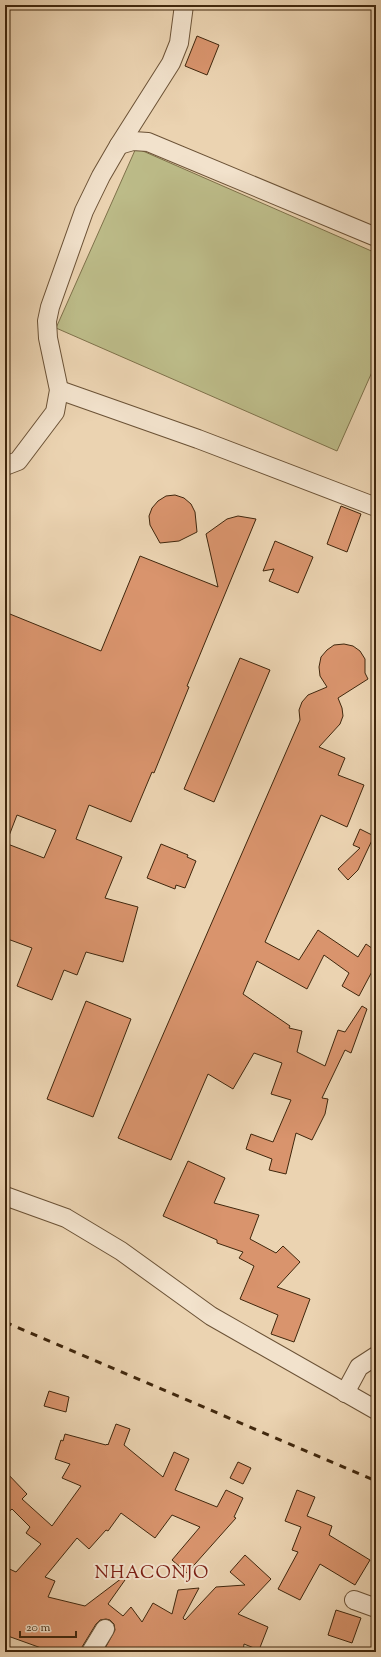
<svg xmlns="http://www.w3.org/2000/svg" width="381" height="1657" viewBox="0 0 381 1657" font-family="'Sorts Mill Goudy',serif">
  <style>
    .green { fill: #bcbb88; stroke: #7e714a }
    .building { fill: #d9946d; stroke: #40270d }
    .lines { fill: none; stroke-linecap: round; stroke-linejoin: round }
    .street-casing { stroke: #6b5236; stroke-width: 20 }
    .street { stroke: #f2e2cc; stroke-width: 18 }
    .rail { stroke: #40270d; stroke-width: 3; stroke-dasharray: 7 7; stroke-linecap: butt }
    .labels { text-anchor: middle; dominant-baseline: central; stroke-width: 4; stroke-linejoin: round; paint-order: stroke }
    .neighbourhood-label { font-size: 18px; letter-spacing: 1px; fill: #7a1f14; stroke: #f2e2cc }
  </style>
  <rect width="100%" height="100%" fill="#ebd3b1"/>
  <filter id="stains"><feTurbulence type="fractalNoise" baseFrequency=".005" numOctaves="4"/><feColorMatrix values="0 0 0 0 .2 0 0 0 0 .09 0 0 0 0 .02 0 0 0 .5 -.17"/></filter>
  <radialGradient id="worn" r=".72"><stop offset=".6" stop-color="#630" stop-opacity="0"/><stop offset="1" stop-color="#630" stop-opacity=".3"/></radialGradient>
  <!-- green -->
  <polygon class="green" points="136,148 376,253 376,363 337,451 56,328"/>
  <!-- building -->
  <g class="building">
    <polygon points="197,36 219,45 207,75 185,66"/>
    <polygon points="175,495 184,498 191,504 195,512 197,532 179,541 160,543 150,525 149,516 152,508 158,501 166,496"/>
    <polygon points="341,506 361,514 347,552 327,544"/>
    <polygon points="238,516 256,519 187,686 189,687 154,773 152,772 131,822 89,805 76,839 122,857 105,898 138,907 123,962 86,952 77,975 64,970 52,1000 17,986 32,948 5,938 5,843 44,858 56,830 17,815 7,841 5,841 5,612 101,651 140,556 218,587 206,534 227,519"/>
    <polygon points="275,541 313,557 298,593 269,581 274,569 263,571"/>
    <polygon points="344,644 353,646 360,651 365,659 365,673 368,679 338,698 342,708 343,716 340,724 319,747 345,758 338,775 364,785 347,827 321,815 265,942 299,960 318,930 358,957 366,944 376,951 376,964 359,996 342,986 349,973 324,955 307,989 257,961 243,994 290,1026 289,1028 302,1031 297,1052 325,1066 338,1030 345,1032 362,1006 367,1009 351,1053 345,1050 322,1098 328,1099 325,1114 312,1140 296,1133 286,1174 269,1170 272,1159 246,1149 251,1134 273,1142 291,1100 271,1094 282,1063 254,1053 233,1089 208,1074 171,1160 118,1138 300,720 299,710 302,702 308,695 327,687 320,676 319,667 321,657 327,650 334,645"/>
    <polygon points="240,658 270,670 214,802 184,789"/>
    <polygon points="360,829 374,836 358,870 348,880 338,869 360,848 353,845"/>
    <polygon points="161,844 188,855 187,857 196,861 185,888 176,885 175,889 147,878"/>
    <polygon points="86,1001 131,1019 93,1117 47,1099"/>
    <polygon points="188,1161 225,1178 214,1203 259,1215 250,1239 276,1253 283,1246 300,1262 277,1287 310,1299 294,1342 271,1334 278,1315 240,1299 254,1266 239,1258 243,1252 217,1243 217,1240 163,1216"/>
    <polygon points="49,1391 69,1397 66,1412 44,1406"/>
    <polygon points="116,1424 130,1429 124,1445 163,1477 174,1452 189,1459 175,1490 217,1507 226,1490 243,1498 234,1517 236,1518 187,1573 172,1560 200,1527 172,1515 155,1538 121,1513 108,1531 106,1530 89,1549 77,1538 45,1577 55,1581 48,1597 85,1606 122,1578 125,1580 108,1604 123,1616 131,1607 142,1622 153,1603 172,1614 178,1590 199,1588 183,1618 185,1620 216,1587 245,1585 230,1572 245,1555 271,1579 238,1614 268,1627 259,1650 244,1644 243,1652 103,1652 115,1630 114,1624 110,1620 106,1619 100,1620 96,1624 82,1647 81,1652 43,1652 44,1649 5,1635 5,1567 16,1572 41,1544 26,1533 30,1527 12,1509 5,1515 5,1471 27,1494 22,1499 52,1526 81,1486 62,1478 70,1464 55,1459 61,1440 63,1441 65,1434 106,1445 107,1444 108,1445"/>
    <polygon points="238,1462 251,1468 243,1484 230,1478"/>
    <polygon points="297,1490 315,1497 307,1516 332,1526 329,1535 370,1560 355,1585 320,1564 300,1600 278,1589 298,1552 292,1550 301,1527 285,1521"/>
    <polygon points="336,1610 361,1618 352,1643 328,1635"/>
  </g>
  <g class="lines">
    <defs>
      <g id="street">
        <polyline points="119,145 133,141 148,142 376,237"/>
        <polyline points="59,390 198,439 376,507"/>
        <polyline points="5,466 18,461 55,412 59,390 48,338 47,321 50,307 84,211 101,176 119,145 171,63 179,43 184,5"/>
        <polyline points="5,1196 66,1218 121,1251 211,1316 376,1410"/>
        <polyline points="345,1393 359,1367 376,1356"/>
        <polyline points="354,1600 376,1608"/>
        <polyline points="91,1652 105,1629"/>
      </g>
    </defs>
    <!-- street casing -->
    <use href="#street" class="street-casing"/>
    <!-- street -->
    <use href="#street" class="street"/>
    <!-- rail -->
    <polyline class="rail" points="5,1322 376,1481"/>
  </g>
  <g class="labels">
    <!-- neighbourhood labels -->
    <g class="neighbourhood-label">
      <text x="152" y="1574">NHACONJO</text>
    </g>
  </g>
  <!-- margin -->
  <rect width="381" height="1657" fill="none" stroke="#ebd3b1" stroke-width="20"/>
  <rect x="6" y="6" width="369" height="1645" fill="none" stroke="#40270d" stroke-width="2"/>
  <rect x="10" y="10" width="361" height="1637" fill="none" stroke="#40270d"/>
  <!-- scale -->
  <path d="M20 1631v6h56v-6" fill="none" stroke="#40270d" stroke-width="2"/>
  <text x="26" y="1631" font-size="12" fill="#40270d" stroke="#f2e2cc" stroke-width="3" paint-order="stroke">20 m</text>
  <rect width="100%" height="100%" filter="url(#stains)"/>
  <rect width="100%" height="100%" fill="url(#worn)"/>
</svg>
